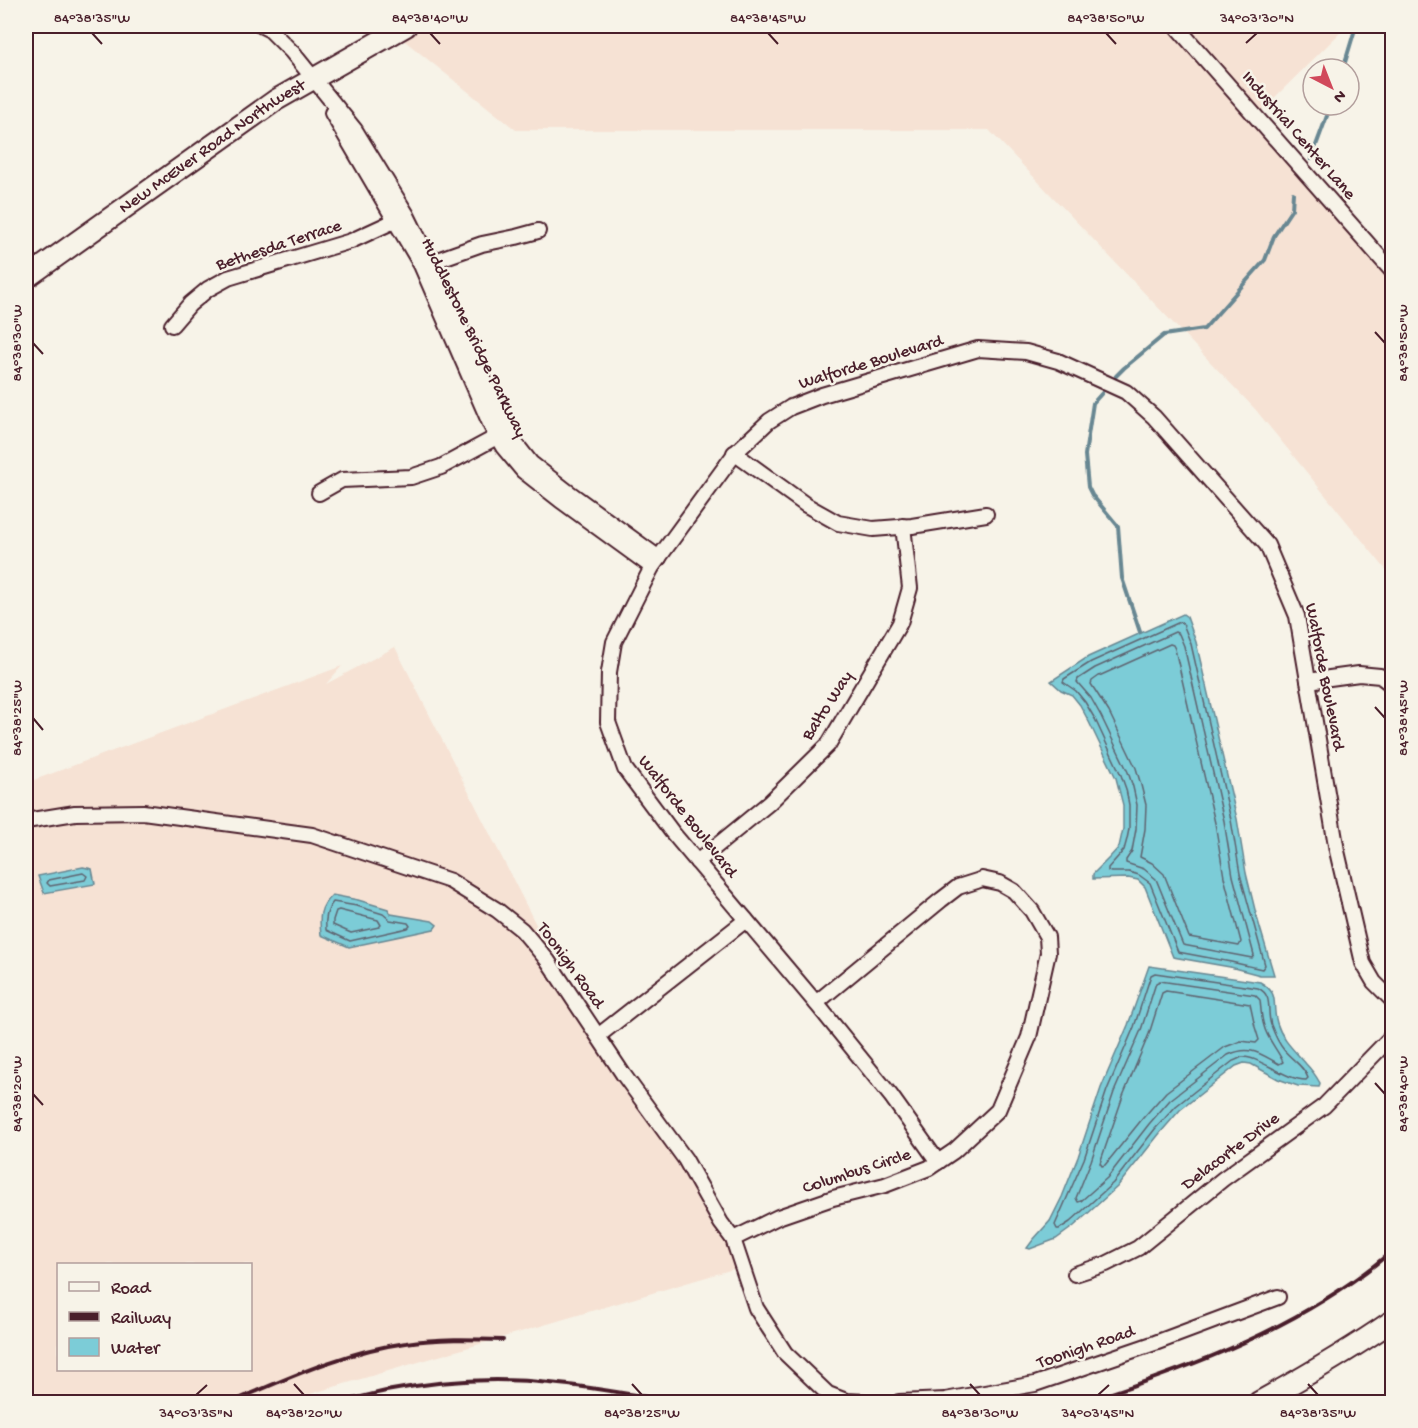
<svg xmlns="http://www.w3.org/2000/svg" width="1418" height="1428" viewBox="0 0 1418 1428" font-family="'Gochi Hand',sans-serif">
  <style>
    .built { fill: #f6e2d4; fill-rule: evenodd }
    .water { fill: #7cccd7; stroke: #688792; stroke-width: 1.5 }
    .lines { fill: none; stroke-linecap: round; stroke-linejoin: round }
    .shore { stroke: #5e6470; stroke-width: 1.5 }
    .stream { stroke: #688792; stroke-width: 4 }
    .street-casing { stroke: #4a1f2b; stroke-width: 18 }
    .secondary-casing { stroke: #4a1f2b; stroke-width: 24 }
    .street { stroke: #f7f3e8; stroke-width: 14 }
    .secondary { stroke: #f7f3e8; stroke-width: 20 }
    .rail { stroke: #4a1f2b; stroke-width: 4 }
    .ticks { fill: none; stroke: #4a1f2b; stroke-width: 2 }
    .labels { text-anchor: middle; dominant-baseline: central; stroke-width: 5; stroke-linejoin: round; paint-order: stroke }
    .street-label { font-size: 18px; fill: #4a1f2b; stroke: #f7f3e8 }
    .neatline { fill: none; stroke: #4a1f2b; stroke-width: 2 }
    .ticks-label { font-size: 15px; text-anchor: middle; fill: #4a1f2b }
  </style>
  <rect width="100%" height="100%" fill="#f7f3e8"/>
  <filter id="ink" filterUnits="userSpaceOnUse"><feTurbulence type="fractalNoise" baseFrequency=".0167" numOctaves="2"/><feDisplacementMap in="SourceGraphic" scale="12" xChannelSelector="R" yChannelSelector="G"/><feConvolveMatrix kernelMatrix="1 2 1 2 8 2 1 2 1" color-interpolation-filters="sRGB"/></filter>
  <g filter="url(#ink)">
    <!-- built -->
    <g class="built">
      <polygon points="386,26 1347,26 1261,111 1392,270 1392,577 1255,409 989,130 516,130"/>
      <path d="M395,647l161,317 191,301 -464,137h-257v-619l316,-117 -16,18zM58,1264h192v106h-192z"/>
    </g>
    <!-- water -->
    <g class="water">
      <polygon points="1183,614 1187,617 1196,642 1237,819 1246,873 1256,914 1274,975 1260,975 1230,967 1173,957 1145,887 1138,880 1128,878 1093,879 1093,874 1109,858 1119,847 1123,829 1123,805 1116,778 1089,722 1080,705 1072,695 1061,690 1051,681 1088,657"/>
      <polygon points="83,867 92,869 95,884 44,893 38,876"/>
      <path d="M332,895l26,5 30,9 3,5 41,7 5,4 -3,4 -85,18 -28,-12c-2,-17 -2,-28 11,-40z"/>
      <path d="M1149,966l111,16c21,12 11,22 17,41 5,17 18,28 29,41 6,6 10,12 14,19l-1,4 -21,-1 -20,-7 -27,-15 -7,-1 -8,3 -56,44 -20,23 -43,54 -43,39 -18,13 -26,10 -3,-1 6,-8 17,-19 12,-24 16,-40 23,-69 27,-63z"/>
    </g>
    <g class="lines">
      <!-- shore -->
      <g class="shore">
        <polygon points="1180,622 1183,624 1191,644 1231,820 1240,874 1265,965 1262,969 1231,962 1178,952 1150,883 1139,875 1129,872 1111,872 1108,871 1108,868 1124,850 1127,839 1129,829 1129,805 1126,789 1121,775 1095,719 1085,702 1076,691 1063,682 1064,679 1091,662"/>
        <polygon points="1175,632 1179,634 1184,646 1224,821 1233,876 1254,955 1252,958 1183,945 1156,879 1144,869 1126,863 1126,860 1132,851 1136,829 1137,805 1133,787 1128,772 1101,716 1091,698 1077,682 1078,679 1095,668"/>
        <polygon points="1170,644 1173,645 1175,649 1215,823 1224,877 1241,942 1239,946 1189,937 1164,874 1152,863 1140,857 1145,829 1146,805 1141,785 1136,768 1109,712 1091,684 1092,681 1099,676"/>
        <polygon points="83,873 87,876 85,880 50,886 47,883 49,880"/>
        <path d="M333,902l24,4 26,8 7,6 18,3 2,3 -2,2 -58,13 -24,-11c-1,-10 0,-20 7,-28z"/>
        <polygon points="339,910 378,920 381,925 379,927 351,933 333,925 333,920 336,911"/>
        <path d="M1155,973l103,15c16,8 8,22 13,37 3,8 8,19 13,25 8,10 20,16 24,28l-2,2c-21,0 -49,-25 -64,-23 0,0 -8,4 -9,4l-57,45 -21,23 -42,54 -43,39 -11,7h-2l-2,-4 29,-66 23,-69 27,-63 17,-52z"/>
        <path d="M1160,981l95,14 5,5c1,8 1,17 4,26 3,13 14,24 19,36l-4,2c-20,-11 -29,-19 -51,-9l-58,45 -21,24 -42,54 -26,23 -3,1 -2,-4 15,-37 23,-69 27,-62 15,-47z"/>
        <polygon points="1166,991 1250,1004 1255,1027 1259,1040 1256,1043 1241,1041 1225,1047 1166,1092 1143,1118 1105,1165 1102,1166 1100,1163 1123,1096 1149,1034 1162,993"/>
      </g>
      <!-- stream -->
      <g class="stream">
        <polyline points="1343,69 1356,26"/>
        <polyline points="1311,159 1331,105"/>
        <polyline points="1116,376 1124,368 1164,335 1204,329 1265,260 1274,236 1292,209 1293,193"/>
        <polyline points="1102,393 1093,403 1085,455 1088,487 1092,495 1118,526 1122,578 1140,632"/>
      </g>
      <defs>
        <g id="street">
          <polyline points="262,26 270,30 292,52 355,130 407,215 449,300 502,420 513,440 531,463 567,491 659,558"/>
          <polyline points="1176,26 1392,271"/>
          <polyline points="332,113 421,265 491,426 503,447 523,471 560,500 652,567"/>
          <polyline points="423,265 482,244 516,237 538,231"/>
          <polyline points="172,325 190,304 208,289 228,278 351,241 403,217"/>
          <polyline points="734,453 806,505 838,523 873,529 912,526 986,514"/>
          <polyline points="319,493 342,480 411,477 441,467 504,433"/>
          <polyline points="1308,681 1359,674 1380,676 1392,685"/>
          <polyline points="26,821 75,813 143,812 312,835 450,881 497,910 522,930 548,961 623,1074 685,1159 721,1223 733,1239 756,1308 785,1353 828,1394 846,1401 866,1402"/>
          <polyline points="697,862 769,803 828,745 900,623 910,588 903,526"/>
          <polyline points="598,1036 746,920"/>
          <polyline points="938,1162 891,1096 816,1003 672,832 625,769 608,722 609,672 614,642 652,567 736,452 769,421 791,407 822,395 978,349 1026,352 1058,361 1126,392 1154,417 1267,545 1297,616 1337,851 1363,963 1374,982 1392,1000"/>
          <polyline points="733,1239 778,1217 833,1198 885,1185 929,1168 954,1151 998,1110 1029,1037 1048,953 1047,937 1032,911 1014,891 1000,883 982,879 977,881 958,887 941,900 816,1003"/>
          <polyline points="1075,1274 1106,1264 1138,1248 1223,1179 1324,1106 1392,1036"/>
          <polyline points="899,1402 945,1400 1035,1384 1155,1343 1278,1297"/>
        </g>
        <g id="secondary">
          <path id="s1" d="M26,278l250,-178 130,-74"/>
          <path d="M1259,1402c45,-25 90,-51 133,-81"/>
        </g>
      </defs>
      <!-- street casing -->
      <use href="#street" class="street-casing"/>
      <!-- secondary casing -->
      <use href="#secondary" class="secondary-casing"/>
      <!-- street -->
      <use href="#street" class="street"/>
      <!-- secondary -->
      <use href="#secondary" class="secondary"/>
      <!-- rail -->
      <g class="rail">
        <path d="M232,1402c56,-24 114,-51 174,-59 32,-5 65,-4 97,-3"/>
        <path d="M341,1402c15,-3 30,-8 45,-11 52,-10 110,-14 164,-8 42,4 84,12 126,19"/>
        <path d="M1084,1402c109,-35 220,-76 308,-151"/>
      </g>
    </g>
  </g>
  <!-- ticks -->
  <path class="ticks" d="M92,33l10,11M430,33l10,11M768,33l10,11M1106,33l10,11M1246,43l11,-10M1375,332l10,11M33,343l10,11M1375,707l10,11M33,718l10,12M1375,1083l10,11M33,1094l10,11M294,1384l10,11M632,1384l10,11M970,1384l10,11M1308,1384l10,11M196,1395l11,-10M1098,1395l11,-10"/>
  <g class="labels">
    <!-- street labels -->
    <g class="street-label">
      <text transform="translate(1298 136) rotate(49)">Industrial Center Lane</text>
      <text stroke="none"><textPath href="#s1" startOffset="228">New McEver Road Northwest</textPath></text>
      <text transform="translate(279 246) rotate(-18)">Bethesda Terrace</text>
      <text transform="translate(473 338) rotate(64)">Huddlestone Bridge Parkway</text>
      <text transform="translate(871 363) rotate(-17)">Walforde Boulevard</text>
      <text transform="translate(1324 677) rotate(79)">Walforde Boulevard</text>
      <text transform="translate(828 706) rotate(-57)">Balto Way</text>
      <text transform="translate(687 817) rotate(52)">Walforde Boulevard</text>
      <text transform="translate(570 966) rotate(54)">Toonigh Road</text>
      <text transform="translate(1231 1152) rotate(-37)">Delacorte Drive</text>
      <text transform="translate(857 1172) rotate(-18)">Columbus Circle</text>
      <text transform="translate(1086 1348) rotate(-19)">Toonigh Road</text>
    </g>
  </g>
  <!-- margin -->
  <rect width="1418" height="1428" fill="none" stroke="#f7f3e8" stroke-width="66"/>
  <!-- legend -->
  <rect x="57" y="1263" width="195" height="108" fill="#f7f3e8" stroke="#b29e9c" stroke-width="1.5"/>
  <rect x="69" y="1282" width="30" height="9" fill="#f7f3e8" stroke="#b29e9c" stroke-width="1.5"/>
  <text x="111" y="1293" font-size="18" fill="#4a1f2b">Road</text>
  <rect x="69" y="1312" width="30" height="9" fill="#4a1f2b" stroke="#b29e9c" stroke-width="1.5"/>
  <text x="111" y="1323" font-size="18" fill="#4a1f2b">Railway</text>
  <rect x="69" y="1338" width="30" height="18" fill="#7cccd7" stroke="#b29e9c" stroke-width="1.5"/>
  <text x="111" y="1353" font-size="18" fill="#4a1f2b">Water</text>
  <!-- north arrow -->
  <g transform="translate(1331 87) rotate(138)"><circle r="28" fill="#f7f3e8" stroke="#b29e9c" stroke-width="1.5"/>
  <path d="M0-4.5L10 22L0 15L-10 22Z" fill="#d1495b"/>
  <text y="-9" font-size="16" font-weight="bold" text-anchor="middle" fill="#4a1f2b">N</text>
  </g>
  <rect x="33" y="33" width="1352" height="1362" class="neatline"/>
  <g class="ticks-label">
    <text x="92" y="22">84°38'35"W</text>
    <text x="430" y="22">84°38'40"W</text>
    <text x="768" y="22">84°38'45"W</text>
    <text x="1106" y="22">84°38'50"W</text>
    <text x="1257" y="22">34°03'30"N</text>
    <text transform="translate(1402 343) rotate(-90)" y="5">84°38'50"W</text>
    <text transform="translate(16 343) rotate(-90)" y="5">84°38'30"W</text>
    <text transform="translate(1402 718) rotate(-90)" y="5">84°38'45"W</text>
    <text transform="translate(16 718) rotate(-90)" y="5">84°38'25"W</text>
    <text transform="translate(1402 1094) rotate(-90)" y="5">84°38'40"W</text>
    <text transform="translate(16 1094) rotate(-90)" y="5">84°38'20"W</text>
    <text x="196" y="1417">34°03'35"N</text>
    <text x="304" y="1417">84°38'20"W</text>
    <text x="642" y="1417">84°38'25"W</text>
    <text x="980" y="1417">84°38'30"W</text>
    <text x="1098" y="1417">34°03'45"N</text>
    <text x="1318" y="1417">84°38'35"W</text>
  </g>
</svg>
